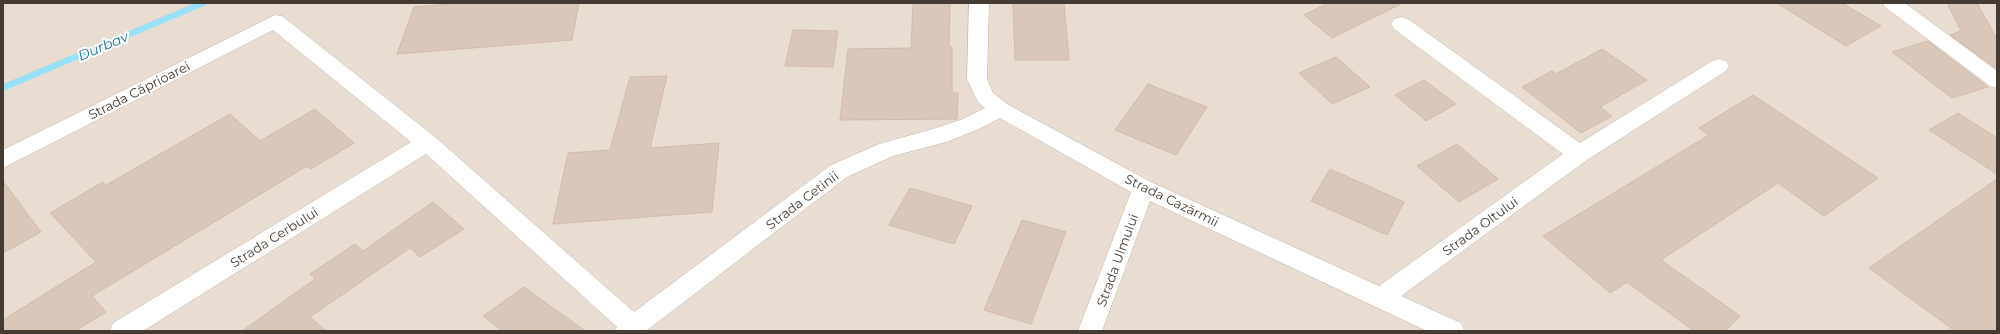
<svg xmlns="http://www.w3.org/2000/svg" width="2000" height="334" viewBox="0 0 2000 334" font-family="Montserrat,sans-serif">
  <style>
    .residential { fill: #e8ddd0 }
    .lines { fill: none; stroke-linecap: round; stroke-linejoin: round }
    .stream { fill: #97e0f8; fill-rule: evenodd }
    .building { fill: #d9c8ba; stroke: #d2bba9 }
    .street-casing { stroke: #c3b5a7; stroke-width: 1 }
    .street { fill: #fff; fill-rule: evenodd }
    .labels { text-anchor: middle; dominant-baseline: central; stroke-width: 4; stroke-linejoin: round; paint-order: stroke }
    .street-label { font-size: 13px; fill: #463b32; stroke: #fff }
    .water-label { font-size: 14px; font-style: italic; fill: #1e7a9a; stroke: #fff }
  </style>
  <rect width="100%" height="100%" fill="#f3ece3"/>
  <!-- residential -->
  <rect class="residential" x="3" y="3" width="1994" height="328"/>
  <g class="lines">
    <!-- stream -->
    <polygon class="stream" points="195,3 207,3 206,5 3,91 3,84"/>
  </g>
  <!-- building -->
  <g class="building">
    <polygon points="460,3 579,3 572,40 397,54 414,7"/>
    <polygon points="913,3 950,3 949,47 952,47 952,93 958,93 957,119 840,120 848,49 911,48"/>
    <polygon points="1013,3 1064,3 1069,60 1015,60"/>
    <polygon points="1328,3 1403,3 1332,38 1304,15"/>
    <polygon points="1777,3 1842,3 1881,26 1846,46"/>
    <polygon points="1947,3 1977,3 1997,39 1997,69 1950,35 1961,31"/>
    <polygon points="793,30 838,31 833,67 785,66"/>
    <polygon points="1928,41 1988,87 1952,98 1892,52"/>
    <polygon points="1602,49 1647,80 1600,107 1612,116 1581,133 1522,87 1552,71 1556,74"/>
    <polygon points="1336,57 1370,87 1332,104 1299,73"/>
    <polygon points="667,76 650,148 719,143 712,212 553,224 568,153 610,150 630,77"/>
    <polygon points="1424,80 1456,104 1426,121 1395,95"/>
    <polygon points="1148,84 1207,107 1176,155 1115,130"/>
    <polygon points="1753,95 1878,178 1824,216 1778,183 1661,260 1740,316 1725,331 1694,331 1627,282 1610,293 1543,236 1709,135 1699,128"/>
    <polygon points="315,109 354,143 311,169 307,166 92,296 106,312 75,331 3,331 3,320 96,262 50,213 103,182 106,185 230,114 260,141"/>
    <polygon points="1958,113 1997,138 1997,174 1929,130"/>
    <polygon points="1457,144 1498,179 1459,202 1417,166"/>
    <polygon points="1330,169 1404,202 1387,235 1311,201"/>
    <polygon points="1997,179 1997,331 1955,331 1869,268"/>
    <polygon points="3,181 41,232 3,253"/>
    <polygon points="910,188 972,206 954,244 889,225"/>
    <polygon points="433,202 464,229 420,257 410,248 310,317 326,331 242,331 315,279 310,274 355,244 363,251"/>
    <polygon points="1022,220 1066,232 1031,324 984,310"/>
    <polygon points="524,287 585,331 503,331 483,316"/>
  </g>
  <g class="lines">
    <defs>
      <g id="street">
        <polygon points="969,3 989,3 987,79 993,93 1007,104 1151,182 1379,286 1563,154 1394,29 1391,24 1394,19 1401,17 1408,19 1580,143 1712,61 1719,59 1726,61 1729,66 1726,71 1587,160 1401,296 1461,323 1464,331 1427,331 1150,201 1102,331 1078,331 1131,192 1000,118 979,129 946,142 893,156 847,177 646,331 615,331 617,327 426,154 143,331 110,331 113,323 411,142 273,30 3,168 3,150 275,15 282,16 435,137 634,312 831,165 879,144 933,129 963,119 985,108 978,102 967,79"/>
        <polygon points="1882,3 1905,3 1997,71 1997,88 1990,86 1885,7"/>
      </g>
    </defs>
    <!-- street casing -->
    <use href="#street" class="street-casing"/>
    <!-- street -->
    <use href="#street" class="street"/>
  </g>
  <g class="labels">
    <!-- street labels -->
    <g class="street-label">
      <text transform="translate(139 90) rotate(-27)">Strada Căprioarei</text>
      <text transform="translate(802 200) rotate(-37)">Strada Cetinii</text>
      <text transform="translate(1172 200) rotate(26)">Strada Cazărmii</text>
      <text transform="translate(1480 226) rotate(-36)">Strada Oltului</text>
      <text transform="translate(274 237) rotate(-32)">Strada Cerbului</text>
      <text transform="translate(1117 260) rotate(-70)">Strada Ulmului</text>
    </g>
    <!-- water labels -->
    <g class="water-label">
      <text transform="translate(103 46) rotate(-23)">Durbav</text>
    </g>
  </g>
  <!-- border -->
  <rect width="2000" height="334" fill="none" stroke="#463b32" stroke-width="8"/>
</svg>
